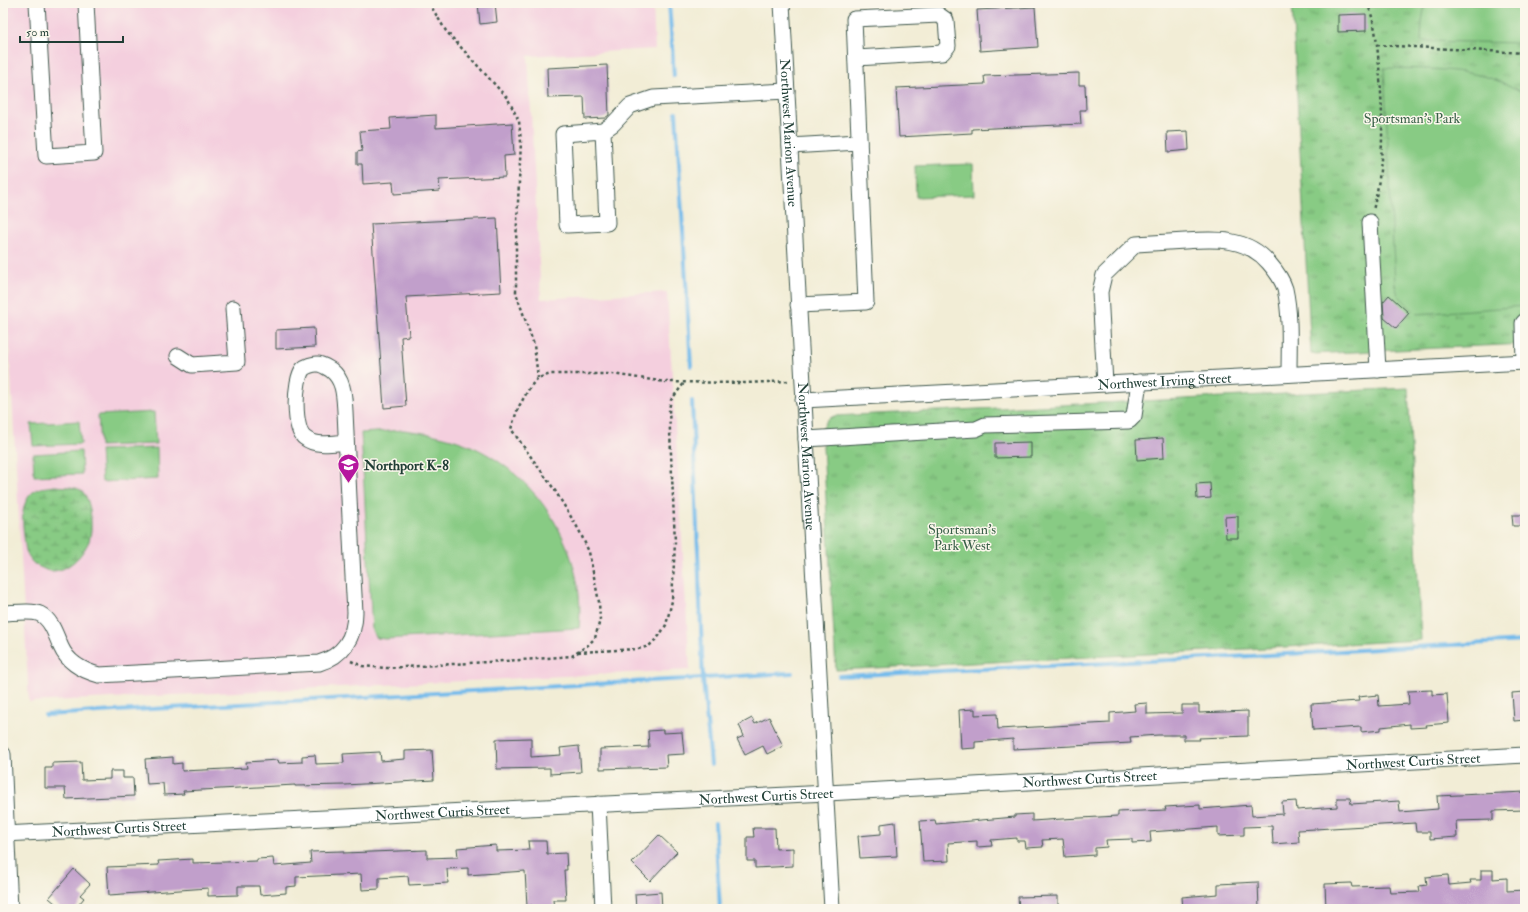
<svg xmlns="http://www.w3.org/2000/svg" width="1528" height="912" viewBox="0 0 1528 912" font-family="'IM FELL Double Pica',serif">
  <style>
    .built { fill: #f4cfde }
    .grass { fill: url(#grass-tufts); stroke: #54845c }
    .wetland { fill: url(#wetland-marsh); stroke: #54845c }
    .pitch { fill: #88cb84; stroke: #54845c }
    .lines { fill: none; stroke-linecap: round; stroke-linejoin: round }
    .stream { stroke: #74bbeb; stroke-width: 4 }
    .building { fill: #c19fcb }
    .minor-casing { stroke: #3f574c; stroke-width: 17 }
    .path { stroke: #3f574c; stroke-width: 2.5; stroke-dasharray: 3 3; stroke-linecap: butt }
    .minor { stroke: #fff; stroke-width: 15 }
    .labels { text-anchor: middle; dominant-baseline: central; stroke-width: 3; stroke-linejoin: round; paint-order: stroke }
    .park-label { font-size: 14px; fill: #396048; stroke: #fbf7ec }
    .street-label { font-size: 14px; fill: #1f3d34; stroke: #fbf7ec }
    .poi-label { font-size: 14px; font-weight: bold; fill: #1f3d34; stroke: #fbf7ec; text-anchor: start }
  </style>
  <defs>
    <pattern id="grass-tufts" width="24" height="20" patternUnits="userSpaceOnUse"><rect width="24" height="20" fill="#88cb84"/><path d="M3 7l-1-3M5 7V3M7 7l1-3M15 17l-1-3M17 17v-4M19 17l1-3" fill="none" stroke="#6fa66d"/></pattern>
    <pattern id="wetland-marsh" width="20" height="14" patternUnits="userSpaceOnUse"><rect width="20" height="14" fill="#88cb84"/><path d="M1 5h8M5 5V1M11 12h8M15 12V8" fill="none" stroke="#6fa66d"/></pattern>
  </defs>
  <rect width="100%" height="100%" fill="#fbf7ec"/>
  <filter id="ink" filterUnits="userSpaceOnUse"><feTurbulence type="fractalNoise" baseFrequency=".025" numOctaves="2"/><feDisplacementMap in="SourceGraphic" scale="8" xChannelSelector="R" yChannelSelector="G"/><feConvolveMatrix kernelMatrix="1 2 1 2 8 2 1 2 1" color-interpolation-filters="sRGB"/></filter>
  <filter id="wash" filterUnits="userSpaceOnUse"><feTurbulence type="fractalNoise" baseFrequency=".012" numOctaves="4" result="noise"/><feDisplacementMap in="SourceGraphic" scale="16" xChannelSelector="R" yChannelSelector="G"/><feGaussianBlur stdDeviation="0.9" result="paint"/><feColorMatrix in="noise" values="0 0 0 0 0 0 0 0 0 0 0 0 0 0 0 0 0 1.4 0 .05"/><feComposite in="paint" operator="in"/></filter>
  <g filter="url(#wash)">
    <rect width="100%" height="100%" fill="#f2edd6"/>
    <!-- built -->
    <polygon class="built" points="3,3 653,3 655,49 528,56 541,299 667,292 690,670 29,702 3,232"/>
    <!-- grass -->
    <g class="grass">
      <polygon points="1292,3 1525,3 1525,344 1311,354"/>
      <polygon points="1408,388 1421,640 836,670 822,430 827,420 834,416"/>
    </g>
    <!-- wetland -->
    <path class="wetland" d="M55,486c8,1 21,0 27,5 10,9 11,39 7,50 -6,14 -21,31 -39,30 -2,0 -6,-2 -8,-3 -5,-2 -9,-4 -12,-9 -5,-6 -5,-16 -6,-23 -2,-18 -4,-36 13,-47 5,-2 13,-2 18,-3z"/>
    <!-- pitch -->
    <g class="pitch">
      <polygon points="1425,3 1525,3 1525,43 1421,41 1422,22"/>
      <path d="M1384,68c49,1 98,-1 141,26v212l-108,8 -19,-19 -3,-11z"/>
      <polygon points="973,164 974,195 916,197 915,166"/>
      <polygon points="154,412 156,444 100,446 98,415"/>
      <polygon points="79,421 81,444 33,446 31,424"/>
      <path d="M404,430c22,3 42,6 62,14 72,29 121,108 113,184l-194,11 -8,-1 -5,-7 -11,-198z"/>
      <polygon points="157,448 158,479 102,482 100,450"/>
      <polygon points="81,451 82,474 34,476 33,454"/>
    </g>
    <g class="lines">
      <!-- stream -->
      <g class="stream">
        <polyline points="669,3 674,76"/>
        <polyline points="676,112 691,366"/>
        <polyline points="692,401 703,679 711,765"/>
        <polyline points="839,676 1251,656 1525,641"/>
        <polyline points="45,715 792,673"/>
        <polyline points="715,823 720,909"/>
      </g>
    </g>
    <g id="blocks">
      <!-- building -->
      <g class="building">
        <polygon points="478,3 495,3 497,22 480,24"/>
        <polygon points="1035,7 1038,47 980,51 977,10"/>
        <polygon points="1366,14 1366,31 1338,32 1338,15"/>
        <polygon points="607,65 609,115 605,118 585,119 584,97 548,98 547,68"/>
        <polygon points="1079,73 1079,85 1085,85 1086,110 1080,110 1081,124 972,129 972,133 899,137 896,88 985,84 984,76"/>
        <polygon points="436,115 436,128 512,123 514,155 504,156 505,177 439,180 440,191 394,194 393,182 363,184 362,164 357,164 357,152 362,151 360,131 391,129 390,118"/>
        <polygon points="1188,131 1189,150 1168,152 1167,132"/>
        <polygon points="497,218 501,292 406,297 409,336 401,337 406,406 384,408 371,224"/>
        <polygon points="1389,295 1409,313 1396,328 1384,318 1383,302"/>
        <polygon points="314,328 315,347 276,349 276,330"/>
        <polygon points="1163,438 1164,458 1137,460 1136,440"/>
        <polygon points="1031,442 1031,457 995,458 995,443"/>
        <polygon points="1210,483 1211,498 1197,499 1196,484"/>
        <polygon points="1512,515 1525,515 1525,526 1513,526"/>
        <polygon points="1238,516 1238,538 1226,538 1225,517"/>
        <polygon points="1432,690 1432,695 1447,694 1449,723 1426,725 1427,727 1410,728 1410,724 1381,727 1381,730 1361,732 1361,727 1313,730 1311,704 1359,701 1358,697 1378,695 1379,706 1409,704 1408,691"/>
        <polygon points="1525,692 1525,720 1514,721 1512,693"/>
        <polygon points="1147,703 1147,714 1182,713 1182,705 1199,705 1199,713 1248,711 1248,736 1199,738 1200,740 1184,740 1184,735 1158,735 1130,737 1131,743 1013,749 1013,739 975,742 975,748 961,749 959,710 975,709 975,715 997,714 998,729 1110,723 1110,713 1135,711 1134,704"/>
        <polygon points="769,717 783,746 767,754 763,746 745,755 737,739 744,736 739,725 752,718 755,724"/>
        <polygon points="663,730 663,733 682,732 684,754 666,755 667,767 600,769 600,749 649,747 648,731"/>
        <polygon points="531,738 531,757 561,755 560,748 579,746 581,772 550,774 550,768 497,769 496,739"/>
        <polygon points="432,750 434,780 345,785 295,786 295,785 183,791 184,794 164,795 163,783 147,784 145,759 173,757 173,764 182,763 182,771 247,768 246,762 278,760 279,763 302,762 302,756 315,755 316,764 344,763 343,754 380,752 381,761 405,759 405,751"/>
        <polygon points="81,762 82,780 110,779 110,771 123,771 123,778 133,778 134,796 66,799 65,788 45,788 45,768 52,768 52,763"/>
        <polygon points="1525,792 1525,810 1493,811 1493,820 1456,821 1457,837 1430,839 1430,832 1416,832 1415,823 1298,830 1299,842 1273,844 1272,826 1244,827 1244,835 1218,836 1218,827 1150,832 1151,842 1132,843 1132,839 1106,840 1107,847 1095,848 1095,855 1065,857 1063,839 1042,840 1043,847 1026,848 1025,841 1017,841 1017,838 991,840 992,846 977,847 977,841 948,843 949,861 923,862 920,821 935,820 936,824 1015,817 1015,815 1032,814 1032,821 1062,819 1118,816 1118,812 1166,810 1165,807 1200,805 1200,809 1251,805 1252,816 1283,814 1282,802 1296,801 1297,810 1337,807 1337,798 1350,798 1351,804 1399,801 1400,812 1438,809 1437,796"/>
        <polygon points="895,822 897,856 860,858 858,836 881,834 881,824"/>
        <polygon points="753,828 775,828 776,849 793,848 793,866 755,868 755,861 747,861 747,837 754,837"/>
        <polygon points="659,835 677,852 650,881 632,863"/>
        <polygon points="528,841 546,841 547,854 566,853 567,870 564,870 566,900 553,900 554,909 533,909 532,905 527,906 525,871 468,875 468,868 447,869 448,883 409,885 408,876 379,878 379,889 362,890 361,874 296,877 296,886 286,887 286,893 260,895 259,886 238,886 238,895 208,896 208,888 109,895 107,867 159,865 158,861 193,859 193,863 257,861 257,859 273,858 274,866 311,863 310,852 343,851 343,853 427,850 427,858 458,857 457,848 496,845 496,851 529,850"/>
        <polygon points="74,869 90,884 80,895 84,898 75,909 62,909 49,898"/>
        <polygon points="1481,870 1493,870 1493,879 1507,878 1507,891 1525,890 1525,909 1494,909 1494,907 1471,908 1471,906 1437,909 1326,909 1325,884 1351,883 1352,887 1389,886 1390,893 1420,892 1419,886 1427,885 1426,877 1448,875 1449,885 1471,883 1470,880 1481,880"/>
        <polygon points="1258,882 1259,909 1183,909 1182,897 1218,894 1218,884"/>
        <polygon points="661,892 662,909 636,909 635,894"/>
        <polygon points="1058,896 1058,909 1019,909 1018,897"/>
      </g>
    </g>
  </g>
  <g filter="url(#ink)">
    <use href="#blocks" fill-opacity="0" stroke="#3f574c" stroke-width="1"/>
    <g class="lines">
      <defs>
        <g id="minor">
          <polyline points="37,3 46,156 94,153 86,3"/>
          <path id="s1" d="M782,3l50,906"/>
          <polyline points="603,131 607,223 567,225 563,134 603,131 613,124 630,106 653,98 787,91"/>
          <polyline points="790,146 859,142"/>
          <polyline points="1370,222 1378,370"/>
          <polyline points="798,305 866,302 854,19 939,15 946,20 948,46 942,53 856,58"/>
          <polyline points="178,356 192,365 237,362 233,308"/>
          <polyline points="1524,362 1523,323 1525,321"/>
          <path d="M1105,384l-5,-92 4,-17 32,-31c16,-1 33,-2 49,-3 31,-2 62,-4 84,22 7,8 13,16 16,26 6,27 4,58 4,85"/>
          <path id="s2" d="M803,400l722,-38"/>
          <polyline points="806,439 976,429 985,425 1129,421 1134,416 1139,382"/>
          <path d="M3,613c9,0 29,-3 37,1 12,6 16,22 21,33 7,16 23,24 38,28l220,-12c24,-7 36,-26 36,-51 -4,-67 -7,-134 -10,-201 -1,-15 -1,-31 -14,-41 -5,-3 -9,-6 -14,-6 -4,0 -11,2 -14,5 -9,11 -10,61 2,69 11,9 28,5 41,4"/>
          <polyline points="3,754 10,909"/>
          <polyline points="598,804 603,909"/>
          <path id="s3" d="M3,834l824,-41 698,-38"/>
        </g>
      </defs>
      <!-- minor casing -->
      <use href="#minor" class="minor-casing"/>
      <!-- path -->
      <g class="path">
        <polyline points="429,3 446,31 508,99 519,121 521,142 516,242 516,293 534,345 538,378"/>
        <path d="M1367,3c9,20 10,42 12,63 4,47 6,97 -6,144"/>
        <polyline points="1377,45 1525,53"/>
        <polyline points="578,652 638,649 649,646 659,636 666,625 672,601 675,542 669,409 671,400 685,382"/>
        <polyline points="351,661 362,666 387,668 537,659 572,656 588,645 595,638 600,620 599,602 589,552 579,530 554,489 511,429 518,408 530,387 538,378 551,374 612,374 666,382 745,383 790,381"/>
      </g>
      <!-- minor -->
      <use href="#minor" class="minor"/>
    </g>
  </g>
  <!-- icons -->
  <defs>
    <symbol id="school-pin" viewBox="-11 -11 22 30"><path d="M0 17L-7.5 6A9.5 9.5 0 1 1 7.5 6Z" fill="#b5179e" stroke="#fbf7ec"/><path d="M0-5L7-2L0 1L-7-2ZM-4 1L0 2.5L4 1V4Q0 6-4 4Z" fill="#fff"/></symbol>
  </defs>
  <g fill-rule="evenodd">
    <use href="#school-pin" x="336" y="452" width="25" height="34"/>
  </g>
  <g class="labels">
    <!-- park labels -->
    <g class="park-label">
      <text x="1412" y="118">Sportsman's Park</text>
      <text x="962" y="529">Sportsman's<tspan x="962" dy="16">Park West</tspan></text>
    </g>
    <!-- street labels -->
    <g class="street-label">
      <text stroke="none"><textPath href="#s1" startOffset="130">Northwest Marion Avenue</textPath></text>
      <text stroke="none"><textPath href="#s2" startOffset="362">Northwest Irving Street</textPath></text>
      <text stroke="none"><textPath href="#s1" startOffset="454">Northwest Marion Avenue</textPath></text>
      <text stroke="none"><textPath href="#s3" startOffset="1412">Northwest Curtis Street</textPath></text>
      <text stroke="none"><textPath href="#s3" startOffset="1088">Northwest Curtis Street</textPath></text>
      <text stroke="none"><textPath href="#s3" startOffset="764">Northwest Curtis Street</textPath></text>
      <text stroke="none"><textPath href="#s3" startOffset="440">Northwest Curtis Street</textPath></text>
      <text stroke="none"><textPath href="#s3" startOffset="116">Northwest Curtis Street</textPath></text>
    </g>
    <!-- poi labels -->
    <g class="poi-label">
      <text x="364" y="465">Northport K-8</text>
    </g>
  </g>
  <!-- margin -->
  <rect width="1528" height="912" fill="none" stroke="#fbf7ec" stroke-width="16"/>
  <!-- scale -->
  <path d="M20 36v6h103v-6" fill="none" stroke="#1f3d34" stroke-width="2"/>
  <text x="26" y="36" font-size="12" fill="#1f3d34" stroke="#fbf7ec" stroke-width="3" paint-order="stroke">50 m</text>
</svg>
